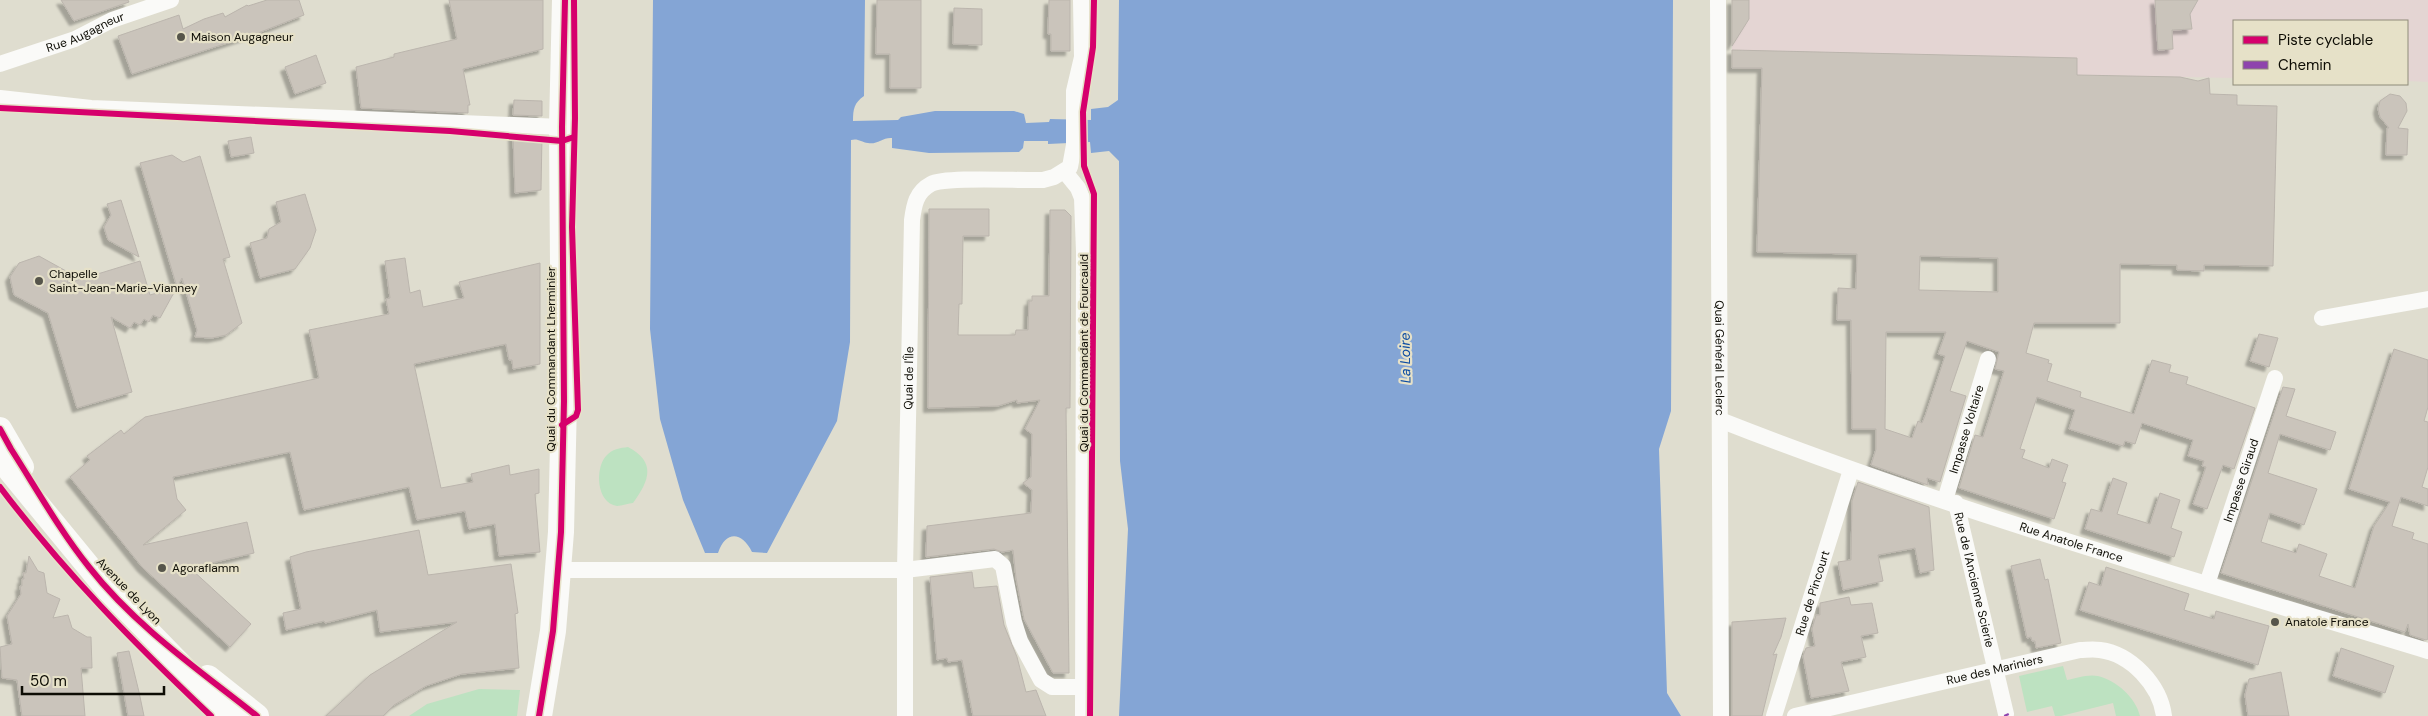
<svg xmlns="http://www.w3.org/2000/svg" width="2428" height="716" viewBox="0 0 2428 716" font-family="'DM Sans',sans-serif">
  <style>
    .commercial { fill: #e4d5d3 }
    .green { fill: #bde2c1 }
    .water { fill: #84a5d5 }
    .building { fill: #cac4bb; stroke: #bbb5ad; fill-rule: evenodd; filter: url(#shadow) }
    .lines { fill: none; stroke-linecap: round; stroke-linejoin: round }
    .minor { stroke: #fafaf8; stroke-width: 16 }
    .secondary { stroke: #fafaf8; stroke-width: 24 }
    .primary { stroke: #fafaf8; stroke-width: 26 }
    .quiet { stroke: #8e44ad; stroke-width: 5; stroke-dasharray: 10 5; stroke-linecap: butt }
    .cycleway-casing { stroke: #e6e1c8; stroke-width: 9 }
    .cycleway { stroke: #d6006c; stroke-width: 6 }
    .poi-dot { fill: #56554b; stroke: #e6e1c8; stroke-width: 2 }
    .labels { text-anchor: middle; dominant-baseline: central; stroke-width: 4.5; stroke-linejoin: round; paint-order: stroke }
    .street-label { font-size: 12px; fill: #0d0c04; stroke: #e6e1c8 }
    .poi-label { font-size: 12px; fill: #0d0c04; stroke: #e6e1c8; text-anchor: start }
    .water-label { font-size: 14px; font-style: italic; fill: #0b4ba2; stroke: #e6e1c8 }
  </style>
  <defs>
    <filter id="shadow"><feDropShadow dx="-4.5" dy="4.5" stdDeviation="1" flood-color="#0004"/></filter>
  </defs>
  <rect width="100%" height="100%" fill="#dfddcf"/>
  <!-- commercial -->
  <polygon class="commercial" points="1732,0 2428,0 2428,82 2407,81 2407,21 2234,21 2234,78 1732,68"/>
  <!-- green -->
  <g class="green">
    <path d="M628,447c28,15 22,33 5,56 -4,0 -11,3 -16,3 -21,-3 -22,-38 -11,-50 6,-7 14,-8 22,-9z"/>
    <path d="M2063,666l4,14c9,-2 21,-6 31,-4 18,4 38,22 42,40h-24l-3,-13 -52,13h-6l-3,-10 -25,6 -8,-36z"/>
    <polygon points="479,689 520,690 517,716 409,716 427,704"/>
  </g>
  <!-- water -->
  <path class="water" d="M653,0h212l-1,96c-10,7 -11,13 -11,25l45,-1 3,-3 34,-6h79l10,3 2,9 23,-1 1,-3 41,1v-11l17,-2 10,-7 1,-100h554l-2,411 -12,38 8,244 14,23h-562l9,-187 -8,-68 -1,-300 -10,-10 -18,2 -1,-11 -42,2v-3h-24l-1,7 -4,4 -90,1 -37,-5v-10c-9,-1 -15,7 -24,5 -7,-1 -10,-5 -17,-3l-1,202 -13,79 -70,132 -15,-1c-10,-20 -26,-22 -34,1h-13l-22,-53 -23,-81 -10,-90z"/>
  <!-- building -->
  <g class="building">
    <polygon points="61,0 128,0 129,2 74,21"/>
    <polygon points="267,0 299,0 304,15 258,33 132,74 118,36 179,15 183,29 204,19 223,13 225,17 247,5 248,6"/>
    <polygon points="449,0 543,0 543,49 463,69 470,105 468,105 468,113 361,108 356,67 394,57 394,54 457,39"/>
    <polygon points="877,0 921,0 921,88 890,88 890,54 876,54"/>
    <polygon points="1049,0 1070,0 1070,51 1051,51 1051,34 1048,34"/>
    <polygon points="1732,0 1749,0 1749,19 1732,46"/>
    <polygon points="2155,0 2198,0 2190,14 2192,29 2172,30 2173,49 2158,50"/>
    <polygon points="954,8 982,9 982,45 953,44"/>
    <path d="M1732,50l345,8v17l103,2 18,4 11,-3 1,16 27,1v10l40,1 -4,160 -69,-1v6l-27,-1v-5l-57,-1v59h-86l-8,30 23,7 -1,3 4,1 -5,17 34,11 -1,5 54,17 18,-54 19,5 -2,7 19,5 -2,7 69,24 -21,61 -11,-4 -16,44 -14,-5 13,-37 -4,-1 2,-5 -16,-5 5,-16 -51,-17 -7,21 -10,-3 -2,5 -54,-17 6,-19 -38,-13 -17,52 5,1 -3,8 27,10 3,-9 16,6 -6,17 4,1 -12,36 -95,-31 16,-53 8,2 21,-66 -9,-2 4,-17 -32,-11 -17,50 16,5 -26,86 -13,-4 1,7 -57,-20 5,-16v-20h-24l-1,-109h-14l1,-32 18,1 1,-35 -100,-2 5,-184h-30zM1920,256l78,2v34l-79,-2zM1886,332h60l-8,22 7,2 -20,60 -3,7 -4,-2 -6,17 -27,-9z"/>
    <polygon points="316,55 326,83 295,94 285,67"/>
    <polygon points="2390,94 2400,96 2406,103 2407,111 2398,128 2408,129 2407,155 2386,155 2387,128 2389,128 2380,117 2378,109 2380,101"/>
    <polygon points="514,100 542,101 542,116 513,115"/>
    <polygon points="513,135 542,136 541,190 515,193"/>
    <polygon points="251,137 254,153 231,157 228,141"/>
    <polygon points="172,155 183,162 200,156 230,257 223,259 242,323 226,335 212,338 195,337 197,330 182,278 177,287 140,163"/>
    <polygon points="305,194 316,230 310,248 295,269 260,278 250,243 267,238 269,229 281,222 276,202"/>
    <polygon points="121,200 139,257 108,240 104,227 111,215 107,204"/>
    <polygon points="929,209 989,209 989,236 963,236 962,304 959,304 958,335 1015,335 1016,330 1028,330 1029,301 1032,301 1032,296 1049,296 1050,210 1065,210 1071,216 1070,408 1066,408 1069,673 1053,673 1024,619 1016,578 1013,550 1002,552 994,549 926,557 927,526 1031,513 1032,490 1023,483 1031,477 1032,434 1025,429 1040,400 1017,403 1017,400 998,406 928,408"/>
    <polygon points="39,256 66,271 68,283 140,261 150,295 177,287 160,318 153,315 149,322 144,319 140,325 134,322 130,328 111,317 132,392 77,408 48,313 14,295 10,277 19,263"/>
    <polygon points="405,258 410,293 420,290 423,307 464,298 459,282 540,263 540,364 513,369 512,360 509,360 506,344 414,364 441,488 473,482 471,474 509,465 510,475 539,469 539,493 535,494 540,552 499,556 495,524 469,529 465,511 417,520 409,487 304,510 290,452 173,477 177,499 186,510 143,545 247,522 254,553 190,568 251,624 230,647 142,567 70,477 90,460 87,456 121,430 124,434 145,417 319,378 309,330 389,314 386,299 390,298 385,261"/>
    <polygon points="2259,334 2278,338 2269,367 2250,361"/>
    <polygon points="2394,349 2428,360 2428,407 2424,421 2428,422 2428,467 2422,487 2428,489 2428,506 2401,497 2392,526 2414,533 2412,539 2428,544 2428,639 2426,640 2410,635 2408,624 2405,632 2221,573 2283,387 2295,389 2286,416 2336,432 2330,450 2280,434 2268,473 2317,489 2304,525 2270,513 2261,542 2296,553 2299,544 2327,554 2319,576 2355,588 2374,526 2390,502 2349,489"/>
    <polygon points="2113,478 2127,483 2117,514 2150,524 2160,493 2180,500 2171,528 2182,532 2174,557 2085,529 2091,509 2102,512"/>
    <polygon points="1858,482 1929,507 1934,570 1920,573 1915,548 1878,555 1883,581 1843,590 1838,562 1851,560 1852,501"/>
    <polygon points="419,530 428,575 511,564 518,613 515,614 519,668 462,674 426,686 394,705 383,716 326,716 370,675 457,622 380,632 377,610 325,623 324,621 286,630 283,613 301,609 290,557 306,552"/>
    <polygon points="29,556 38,571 44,573 47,593 60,599 53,618 68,615 72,628 87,637 91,637 92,668 81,668 85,716 22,716 17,680 2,678 0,647 12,644 7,616 21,594 20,586 22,586 22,579 24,579 23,573 26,573"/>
    <polygon points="2040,559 2045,580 2048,579 2061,643 2036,648 2035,641 2032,641 2031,637 2027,638 2011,566"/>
    <polygon points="2106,567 2189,594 2184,610 2214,619 2216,611 2269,626 2258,665 2080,610 2089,582 2101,586"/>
    <polygon points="972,572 974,588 997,586 1004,625 1017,657 1026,692 1036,690 1046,716 973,716 962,660 948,662 947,658 937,660 930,577"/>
    <polygon points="1849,597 1851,605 1872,603 1878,633 1861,636 1866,657 1841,662 1849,691 1811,698 1803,656 1806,648 1815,646 1812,629 1816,615 1820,615 1820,603"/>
    <polygon points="1786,618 1781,637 1773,655 1777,654 1762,716 1732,716 1732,622"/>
    <polygon points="2341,648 2394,666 2385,693 2333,676"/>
    <polygon points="129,651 139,692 144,716 128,716 117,653"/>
    <polygon points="2281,672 2289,716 2248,716 2245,695 2249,679"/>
  </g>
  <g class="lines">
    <!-- minor -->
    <g class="minor">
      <path id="s1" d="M1718,0l3,716"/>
      <path id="s2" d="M0,64l75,-25 37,-19 59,-20"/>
      <polyline points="0,98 91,108 562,127"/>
      <polyline points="1065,172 1078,188 1082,198 1084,252 1083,716"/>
      <polyline points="2322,318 2428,299"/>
      <path id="s3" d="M1720,420c231,91 471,159 708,231"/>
      <path id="s4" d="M1945,500l43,-141"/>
      <path id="s5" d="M1956,503l50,211"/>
      <polyline points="558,570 905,570 995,559 1003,566 1014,622 1020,641 1041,680 1052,687 1082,687"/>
      <path id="s6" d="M2207,584l68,-206"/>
      <path id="s7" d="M905,716v-146l7,-350c2,-15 4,-28 19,-36 15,-8 90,-3 112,-4l11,-3 16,-10 4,-22v-54l8,-34 -1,-57"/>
      <path id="s8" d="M1774,716l77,-246"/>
      <path id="s9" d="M1795,716l285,-66c6,0 13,-1 20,0 31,4 60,35 64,66"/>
    </g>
    <!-- secondary -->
    <g class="secondary">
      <polyline points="0,429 22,467"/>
      <polyline points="0,456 11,472 108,590 212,697 227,716"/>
      <polyline points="208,677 257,716"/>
    </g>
    <!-- primary -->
    <polyline class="primary" points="539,716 553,631 561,532 564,401 562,127 565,0"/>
    <!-- quiet -->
    <polyline class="quiet" points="2006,714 2007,716"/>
    <defs>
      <g id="cycleway">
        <polyline points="0,108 450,131 562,141 574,137"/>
        <polyline points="562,425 576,416 578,410 572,227 575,118 574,0"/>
        <path d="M0,429l11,20c25,39 49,82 78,118 46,59 110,103 168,149"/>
        <path d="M0,487c65,86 133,155 211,229"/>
        <polyline points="539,716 553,631 561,532 564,401 562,127 565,0"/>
        <polyline points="1090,716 1094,194 1084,166 1083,112 1093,47 1094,0"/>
      </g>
    </defs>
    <!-- cycleway casing -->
    <use href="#cycleway" class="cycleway-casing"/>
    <!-- cycleway -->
    <use href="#cycleway" class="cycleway"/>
  </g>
  <!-- markers -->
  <g class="poi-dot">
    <circle cx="181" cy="37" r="5"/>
    <circle cx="39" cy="281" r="5"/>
    <circle cx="162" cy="568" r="5"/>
    <circle cx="2275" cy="622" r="5"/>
  </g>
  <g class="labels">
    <!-- street labels -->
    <g class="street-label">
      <text stroke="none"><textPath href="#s2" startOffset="91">Rue Augagneur</textPath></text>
      <text transform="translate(1084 353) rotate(-90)">Quai du Commandant de Fourcauld</text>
      <text stroke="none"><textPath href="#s1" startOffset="358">Quai Général Leclerc</textPath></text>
      <text transform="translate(551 359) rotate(-90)">Quai du Commandant Lherminier</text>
      <text stroke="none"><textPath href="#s7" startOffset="338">Quai de l'Île</textPath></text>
      <text stroke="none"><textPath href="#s4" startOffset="74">Impasse Voltaire</textPath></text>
      <text stroke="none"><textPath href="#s6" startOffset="109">Impasse Giraud</textPath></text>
      <text stroke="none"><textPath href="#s3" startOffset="372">Rue Anatole France</textPath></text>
      <text stroke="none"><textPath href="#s5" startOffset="79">Rue de l'Ancienne Scierie</textPath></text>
      <text transform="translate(129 591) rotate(46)">Avenue de Lyon</text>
      <text stroke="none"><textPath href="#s8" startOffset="129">Rue de Pincourt</textPath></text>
      <text stroke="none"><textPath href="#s9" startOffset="205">Rue des Mariniers</textPath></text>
    </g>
    <!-- poi labels -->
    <g class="poi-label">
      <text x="191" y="37">Maison Augagneur</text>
      <text x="49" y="274">Chapelle<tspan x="49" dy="14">Saint-Jean-Marie-Vianney</tspan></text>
      <text x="172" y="568">Agoraflamm</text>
      <text x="2285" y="622">Anatole France</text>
    </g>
    <!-- water labels -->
    <g class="water-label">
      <text transform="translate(1405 358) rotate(-91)">La Loire</text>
    </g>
  </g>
  <!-- legend -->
  <rect x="2233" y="20" width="175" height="65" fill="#e6e1c8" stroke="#8f8c7a"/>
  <rect x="2243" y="36" width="25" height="8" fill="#d6006c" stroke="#8f8c7a"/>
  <text x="2278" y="45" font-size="15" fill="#0d0c04">Piste cyclable</text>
  <rect x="2243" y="61" width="25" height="8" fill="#8e44ad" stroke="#8f8c7a"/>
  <text x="2278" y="70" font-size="15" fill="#0d0c04">Chemin</text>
  <!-- scale -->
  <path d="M22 686v8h142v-8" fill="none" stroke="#0d0c04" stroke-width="2.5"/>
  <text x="30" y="686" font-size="15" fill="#0d0c04" stroke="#e6e1c8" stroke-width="4" paint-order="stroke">50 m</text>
</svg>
